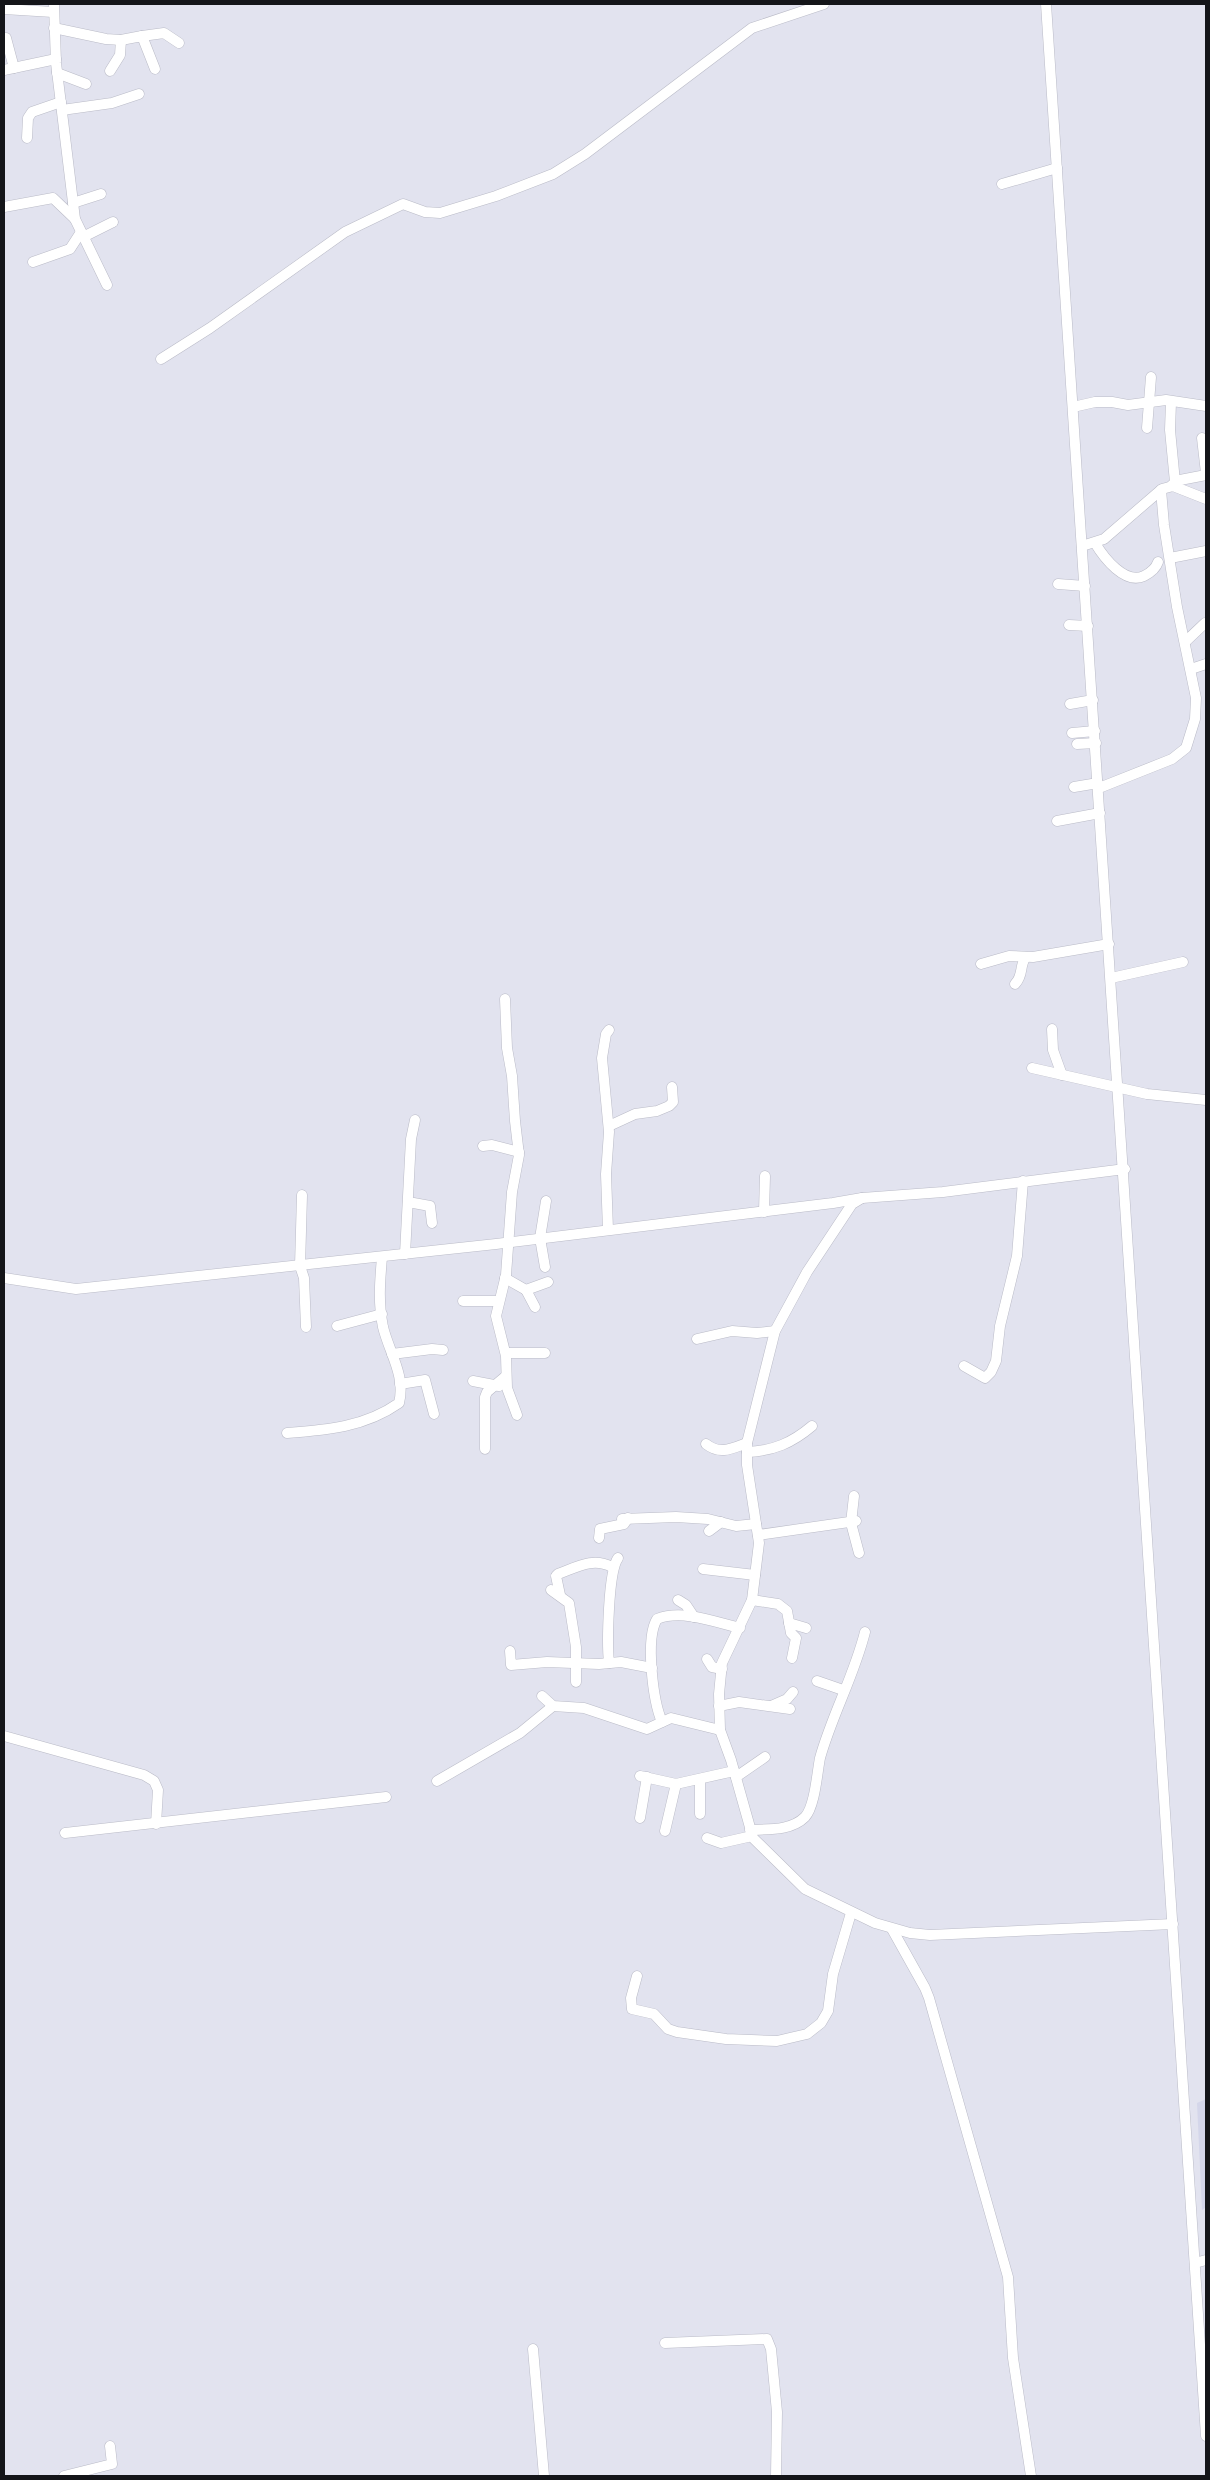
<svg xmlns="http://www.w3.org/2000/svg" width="1210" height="2480" viewBox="0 0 1210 2480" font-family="'PT Sans',sans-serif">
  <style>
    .built { fill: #d4d6ea }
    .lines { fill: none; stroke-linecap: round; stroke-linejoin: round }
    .minor-casing { stroke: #babbc7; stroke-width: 11 }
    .minor { stroke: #fff; stroke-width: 10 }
  </style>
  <rect width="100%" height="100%" fill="#e2e3ef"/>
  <!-- built -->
  <polygon class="built" points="1206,2099 1206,2207 1202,2210 1197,2103"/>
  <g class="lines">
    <defs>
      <g id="minor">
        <polyline points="54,4 56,63 75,219 107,285"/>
        <polyline points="1046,4 1206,2436"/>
        <polyline points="4,9 53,12"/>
        <polyline points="54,28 106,39 121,40 142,36 155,69"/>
        <polyline points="142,36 164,33 179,43"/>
        <polyline points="4,38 6,38 14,68"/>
        <polyline points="4,70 56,59"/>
        <polyline points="110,71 120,55 121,40"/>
        <polyline points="57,73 86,84"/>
        <polyline points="62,110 112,103 139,94"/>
        <polyline points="27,138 28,118 32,112 61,102"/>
        <polyline points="1002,184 1057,168"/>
        <polyline points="73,203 101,194"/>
        <polyline points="4,207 53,198 75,219"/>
        <polyline points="83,237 113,222"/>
        <polyline points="33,262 70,249 81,232"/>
        <polyline points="161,359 210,328 345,232 403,204 425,212 440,213 496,196 553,174 585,154 752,28 824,4"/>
        <polyline points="1171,402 1170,430 1175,482"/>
        <polyline points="1073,407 1095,402 1112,402 1128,405 1166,400 1206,406"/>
        <polyline points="1147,428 1151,377"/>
        <polyline points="1202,438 1206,473"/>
        <polyline points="1172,485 1180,480 1206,475"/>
        <path d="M1095,543c9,15 30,42 49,33 6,-3 12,-8 14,-14"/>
        <polyline points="1082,546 1104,539 1162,489 1173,486 1206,499"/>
        <polyline points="1170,558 1206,551"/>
        <polyline points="1058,584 1085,586"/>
        <polyline points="1069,625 1088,626"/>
        <polyline points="1185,642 1205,623"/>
        <polyline points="1191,669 1206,664"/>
        <polyline points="1070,704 1093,700"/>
        <polyline points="1072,733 1095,731"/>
        <polyline points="1077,744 1096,743"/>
        <polyline points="1074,787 1098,783"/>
        <polyline points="1099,788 1172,759 1186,748 1195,719 1196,698 1177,607 1164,525 1161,490"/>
        <polyline points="1057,821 1100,813"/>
        <polyline points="981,964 1009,956 1033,957 1109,944"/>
        <polyline points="1111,978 1183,962"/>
        <path d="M1015,984c9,-9 4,-19 11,-27"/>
        <polyline points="505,999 507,1048 512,1076 515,1121 519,1155 512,1192 506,1275 496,1316 506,1356 507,1388 517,1415"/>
        <polyline points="1052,1029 1053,1050 1062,1075"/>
        <polyline points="1032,1068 1147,1094 1206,1100"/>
        <polyline points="609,1126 635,1114 657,1111 669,1106 673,1102 672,1087"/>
        <polyline points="483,1146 492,1145 519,1152"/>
        <polyline points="302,1195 300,1266 304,1278 306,1327"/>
        <polyline points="862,1198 852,1204 807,1272 775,1331 747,1443 747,1465 759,1543 752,1600 722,1663 719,1694 720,1730 731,1760 753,1838 805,1889 875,1923 910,1933 930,1935 1173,1924"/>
        <polyline points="408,1202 430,1206 432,1223"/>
        <polyline points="764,1212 765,1176"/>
        <polyline points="608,1230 606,1174 609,1132 602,1058 606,1034 609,1030"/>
        <polyline points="405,1254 411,1139 415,1120"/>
        <polyline points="545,1267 540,1238 546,1201"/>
        <polyline points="4,1278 76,1289 496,1244 833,1203 862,1198 943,1192 1125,1169"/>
        <polyline points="505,1278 526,1290 548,1282"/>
        <polyline points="526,1290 535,1307"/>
        <polyline points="463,1301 498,1301"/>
        <polyline points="337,1326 382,1314"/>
        <polyline points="697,1339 732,1331 757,1333 775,1331"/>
        <polyline points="506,1353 545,1353"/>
        <polyline points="392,1354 432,1349 443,1350"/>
        <polyline points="964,1366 985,1378 991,1372 996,1361 1000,1326 1017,1256 1023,1181"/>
        <polyline points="473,1381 499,1386"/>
        <polyline points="400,1384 425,1380 434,1414"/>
        <path d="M287,1433c40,-3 78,-6 112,-30 7,-27 -10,-51 -16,-76 -5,-25 -3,-46 -1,-70"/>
        <path d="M706,1444c14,11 25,5 41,-1"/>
        <polyline points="485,1449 485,1397 487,1392 506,1376"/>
        <path d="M747,1452c26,-1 45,-9 65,-26"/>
        <polyline points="854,1496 851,1523 859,1553"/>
        <polyline points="622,1519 676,1517 708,1519 736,1526 756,1524"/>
        <polyline points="709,1531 721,1522"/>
        <polyline points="758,1535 856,1521"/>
        <polyline points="599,1538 600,1529 624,1524 628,1518"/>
        <polyline points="703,1569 755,1575"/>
        <polyline points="551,1590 569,1603 576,1647 576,1682"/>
        <path d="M560,1595l-4,-19 2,-2c19,-7 35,-17 54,-7"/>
        <polyline points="678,1600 686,1605 694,1617"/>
        <polyline points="752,1600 778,1604 787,1611 791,1633 796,1638 792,1658"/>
        <polyline points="789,1623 806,1628"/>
        <polyline points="510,1651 511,1665 547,1662 599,1664 621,1662 652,1668"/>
        <polyline points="707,1659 712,1667 722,1669"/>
        <path d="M609,1663c-2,-19 -1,-91 9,-105"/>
        <polyline points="817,1681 843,1690"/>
        <polyline points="542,1696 553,1706 584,1708 647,1729 671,1718 720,1730"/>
        <polyline points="719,1706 739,1702 790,1709"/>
        <polyline points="771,1706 787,1699 793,1692"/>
        <path d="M662,1722c-9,-21 -17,-84 -5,-103 25,-10 58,3 83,9"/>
        <polyline points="4,1736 144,1775 154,1781 158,1790 156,1824"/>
        <polyline points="640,1776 676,1784 734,1771"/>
        <polyline points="736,1777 765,1757"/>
        <polyline points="700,1779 700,1814"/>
        <polyline points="437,1781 520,1733 553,1706"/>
        <polyline points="640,1818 647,1777"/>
        <path d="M750,1830c18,-1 41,1 55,-13 10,-11 12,-44 15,-59 12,-43 34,-82 45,-126"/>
        <polyline points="665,1831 676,1784"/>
        <polyline points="65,1833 386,1797"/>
        <polyline points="707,1838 721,1843 752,1836"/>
        <polyline points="892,1929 925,1988 929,1998 1008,2277 1013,2358 1031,2476"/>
        <polyline points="637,1976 631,1998 632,2009 654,2014 668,2029 677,2032 726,2039 777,2041 807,2034 821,2023 828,2011 833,1974 851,1913"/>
        <polyline points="1195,2263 1206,2260"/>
        <polyline points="665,2343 767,2339 771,2349 777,2412 776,2476"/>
        <polyline points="533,2349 544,2476"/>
        <polyline points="64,2476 112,2464 110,2446"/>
      </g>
    </defs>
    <!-- minor casing -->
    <use href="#minor" class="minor-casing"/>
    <!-- minor -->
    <use href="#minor" class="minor"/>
  </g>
  <!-- border -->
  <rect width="1210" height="2480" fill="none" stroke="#141519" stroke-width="10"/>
</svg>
